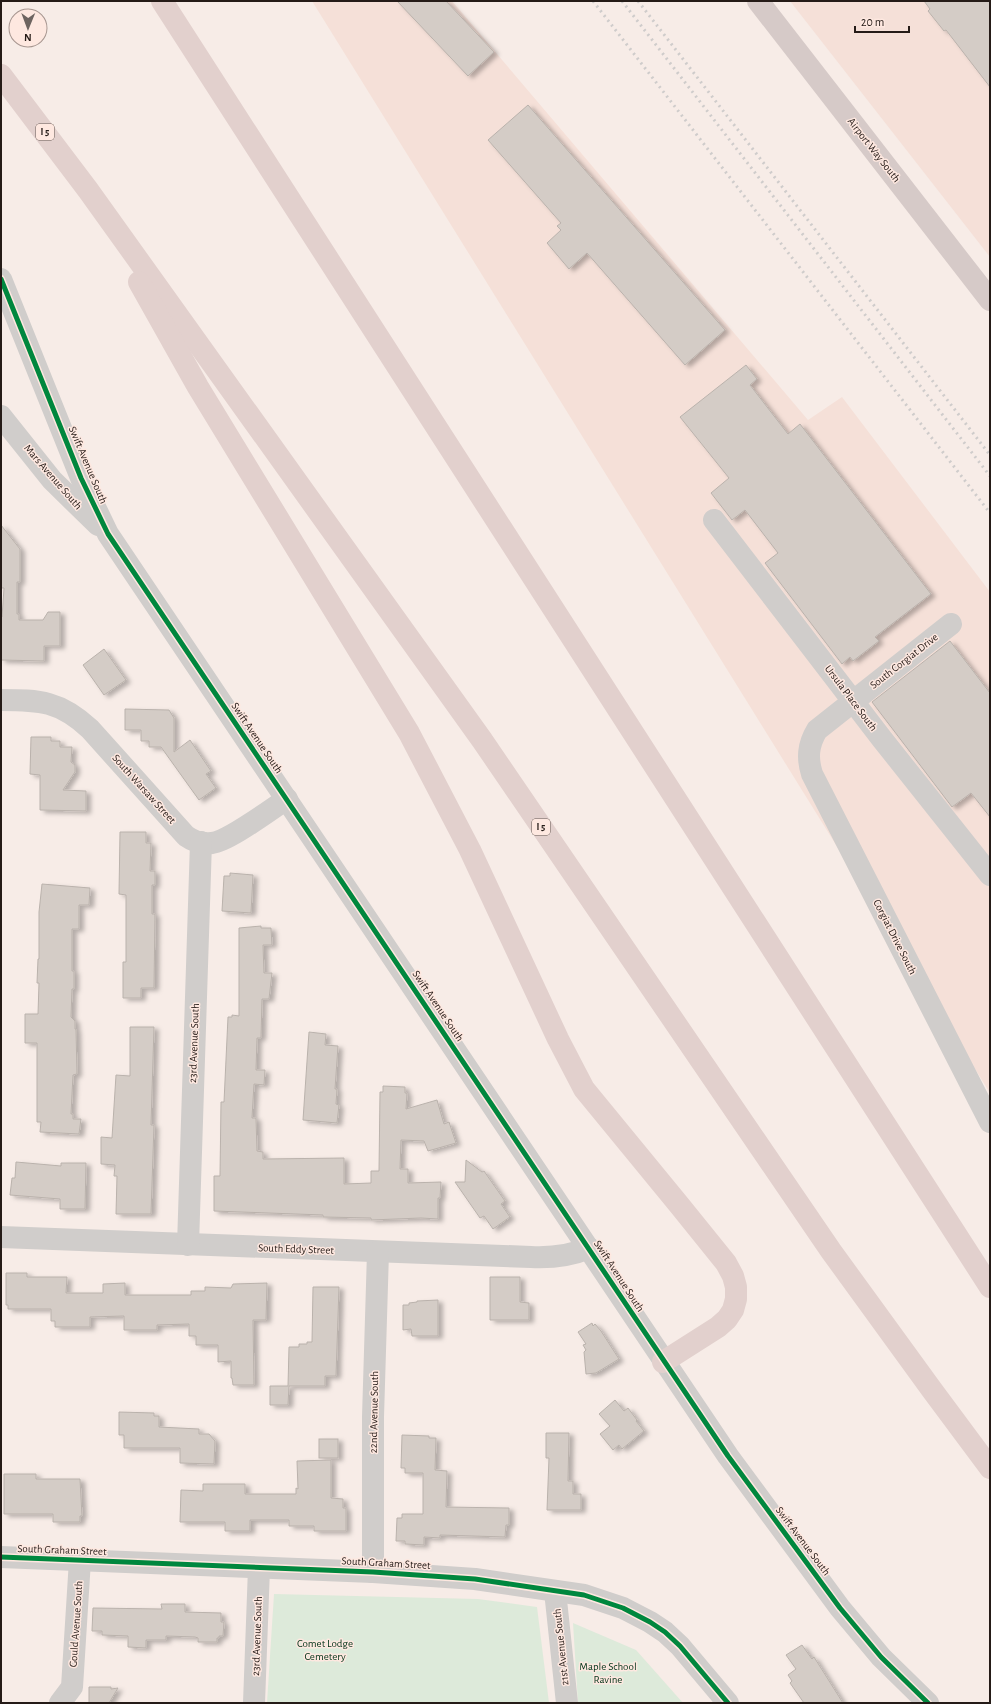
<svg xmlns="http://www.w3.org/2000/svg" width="991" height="1704" viewBox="0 0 991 1704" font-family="'Alegreya Sans',sans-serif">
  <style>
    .built { fill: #f5e0d8 }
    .green { fill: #ddeada }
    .building { fill: #d4ccc6; stroke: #bab2ac; filter: url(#shadow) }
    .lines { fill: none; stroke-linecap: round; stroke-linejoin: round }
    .minor { stroke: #d0cdcb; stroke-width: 22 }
    .major { stroke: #d6cac8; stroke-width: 22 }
    .highway { stroke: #e2d0cd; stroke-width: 22 }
    .rail { stroke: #cfcccb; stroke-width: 3; stroke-dasharray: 2 4; stroke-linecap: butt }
    .cycleway-casing { stroke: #fee8e0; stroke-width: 8 }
    .cycleway { stroke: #00873e; stroke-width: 5 }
    .labels { text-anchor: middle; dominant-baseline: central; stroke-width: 3; stroke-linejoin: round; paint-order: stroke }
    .shield { fill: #fee8e0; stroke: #665853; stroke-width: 1 }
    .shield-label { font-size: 10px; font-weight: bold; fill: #251b17 }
    .street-label { font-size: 11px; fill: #251b17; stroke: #fee8e0 }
    .park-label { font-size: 11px; fill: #003317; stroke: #fee8e0 }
  </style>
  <defs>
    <filter id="shadow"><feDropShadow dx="4.5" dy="2.5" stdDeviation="2" flood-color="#0004"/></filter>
  </defs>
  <rect width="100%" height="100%" fill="#f7ece7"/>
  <!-- built -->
  <g class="built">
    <polygon points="312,1 452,1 808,420 842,397 990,592 990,1093"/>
    <polygon points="790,1 990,1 990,257"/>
  </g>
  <!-- green -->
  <g class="green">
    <polygon points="274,1594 478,1599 537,1607 549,1703 267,1703"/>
    <polygon points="573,1623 636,1650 683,1703 578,1703"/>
  </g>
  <!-- building -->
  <g class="building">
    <polygon points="397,1 446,1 494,52 468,76"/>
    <polygon points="924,1 990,1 990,87 946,30 944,31 928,11 930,9"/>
    <polygon points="528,105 725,330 685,365 587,253 569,269 547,243 561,230 557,226 561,223 488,140"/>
    <polygon points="746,365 757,379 750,385 788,434 800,424 931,594 875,637 879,641 853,661 850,657 842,664 765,563 778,553 745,510 732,520 711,493 729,478 680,417"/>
    <polygon points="1,525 20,549 20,582 17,582 17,614 19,614 19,620 43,620 48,612 60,612 60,646 44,646 44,661 1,660 1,617 2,617 4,588 1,588"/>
    <polygon points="950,641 990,693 990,817 971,793 952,807 872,702"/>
    <polygon points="104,649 126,680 104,695 83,665"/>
    <polygon points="125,709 169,710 174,718 174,752 190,740 211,771 206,774 216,788 199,800 161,747 149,747 149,741 141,741 141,730 125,730"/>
    <polygon points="31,737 51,737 51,741 60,741 60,747 72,747 71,762 75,765 75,772 63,790 86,791 86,811 40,810 40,775 30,774"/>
    <polygon points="120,832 146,832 146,843 151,843 150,871 155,871 155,885 152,885 152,914 155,914 154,988 141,988 141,998 123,998 123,962 126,962 126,895 119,894"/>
    <polygon points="230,873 253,875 251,913 222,911 224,876 230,876"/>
    <polygon points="42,884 90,888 89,905 79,905 79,929 72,929 72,971 74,971 74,989 72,989 71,1017 75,1021 75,1029 76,1029 77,1074 73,1075 71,1114 73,1114 73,1119 81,1119 79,1134 40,1132 41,1122 37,1122 37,1043 25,1043 25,1014 38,1014 39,983 37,983 38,959 39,959 39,912"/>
    <polygon points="261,926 261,928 271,928 272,945 263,945 264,973 272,973 269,999 262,999 261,1038 257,1038 256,1070 265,1070 264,1085 254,1084 252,1118 256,1118 257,1151 263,1152 263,1159 344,1158 344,1184 371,1183 371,1171 379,1171 380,1092 383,1092 383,1086 405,1087 405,1093 407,1093 406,1109 437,1100 444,1124 449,1122 456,1143 428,1151 424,1141 401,1140 400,1169 408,1169 408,1183 441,1182 440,1198 438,1198 438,1219 421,1218 371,1220 371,1218 323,1217 323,1215 214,1211 214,1176 220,1176 221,1102 224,1102 228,1017 232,1017 232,1015 239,1016 239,928"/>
    <polygon points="130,1027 154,1027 151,1125 154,1125 151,1214 116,1214 117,1176 114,1176 115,1165 101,1164 101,1137 112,1138 116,1075 130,1076"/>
    <polygon points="309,1032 326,1034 325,1045 338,1046 335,1089 337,1089 336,1104 339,1105 337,1123 303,1120"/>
    <polygon points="466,1160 482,1172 484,1171 505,1201 501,1204 510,1217 493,1229 484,1216 480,1218 455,1182 465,1182"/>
    <polygon points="16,1162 61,1166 61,1163 86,1163 85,1209 60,1209 60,1199 10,1195 12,1178 15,1178"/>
    <polygon points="6,1273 27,1273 27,1277 67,1277 66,1293 103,1293 103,1284 125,1283 125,1295 191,1295 191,1291 205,1291 205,1287 231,1288 233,1284 267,1283 266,1320 253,1320 254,1385 233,1385 232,1378 231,1378 231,1361 218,1362 218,1345 196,1345 196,1336 189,1336 189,1324 157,1325 157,1330 124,1330 124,1316 90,1317 90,1327 55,1327 55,1321 51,1321 51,1309 8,1309 8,1305 6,1305"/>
    <polygon points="490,1277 520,1277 520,1302 529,1303 529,1320 490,1320"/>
    <polygon points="313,1287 339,1287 336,1376 325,1376 325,1386 289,1386 288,1405 270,1405 270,1386 288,1386 289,1347 299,1347 299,1344 307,1344 307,1342 312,1342"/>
    <polygon points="438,1300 438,1336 412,1336 411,1329 403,1330 403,1305 409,1305 409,1303 417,1302 417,1301"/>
    <polygon points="592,1323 593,1326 595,1324 601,1331 619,1359 596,1373 586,1374 584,1352 586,1350 583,1345 586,1344 578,1332"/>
    <polygon points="615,1400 624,1411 628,1408 637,1420 636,1421 644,1431 622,1449 619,1445 613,1450 600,1434 610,1426 599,1414"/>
    <polygon points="119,1412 154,1413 154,1416 159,1416 159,1427 199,1429 199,1434 209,1434 215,1441 214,1464 180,1463 180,1448 124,1448 124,1435 119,1435"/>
    <polygon points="546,1433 569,1433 568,1481 573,1481 573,1494 581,1494 581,1510 547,1510 549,1458 546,1458"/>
    <polygon points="402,1435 429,1436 429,1438 436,1438 435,1470 447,1471 446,1507 509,1508 509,1525 506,1525 505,1537 440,1535 440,1538 424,1537 424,1545 405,1544 405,1541 396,1541 397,1518 402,1518 402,1514 423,1514 423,1473 405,1473 405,1468 401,1468"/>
    <rect x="319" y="1439" width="19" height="19"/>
    <polygon points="331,1460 331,1498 343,1499 343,1508 346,1508 346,1531 314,1531 314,1526 289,1526 289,1520 250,1520 250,1531 225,1531 225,1522 180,1522 181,1490 203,1491 203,1484 245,1484 245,1494 296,1494 296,1488 298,1489 297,1461"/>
    <polygon points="4,1474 36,1474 36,1479 80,1479 82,1516 80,1516 80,1522 53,1522 53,1514 4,1514"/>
    <polygon points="161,1604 185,1604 185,1612 221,1613 221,1622 224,1622 223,1636 219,1636 219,1638 217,1638 217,1642 198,1642 198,1638 195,1637 166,1636 166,1640 146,1640 146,1648 128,1647 128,1636 102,1635 102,1631 92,1631 93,1608 162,1609"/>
    <polygon points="802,1645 812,1659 814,1657 843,1703 804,1703 790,1683 792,1681 788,1675 796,1669 786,1655"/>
    <polygon points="89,1687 111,1687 111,1689 118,1688 109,1703 89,1703"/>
  </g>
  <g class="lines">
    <!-- minor -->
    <g class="minor">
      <polyline points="1,279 81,478 108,534 728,1456 840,1608 881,1657 928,1703"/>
      <polyline points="1,416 52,480 98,525"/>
      <polyline points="714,520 882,739 990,875"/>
      <path d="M951,624l-134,106c-9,15 -10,28 -5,44l178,348"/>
      <path d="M1,700c39,0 59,1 89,29l96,107c7,5 17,8 26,7 17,-2 59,-34 75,-44"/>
      <path d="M1,1237l530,20c21,1 39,-1 58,-9"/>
      <polyline points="188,1245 201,842"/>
      <polyline points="1,1557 373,1572 475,1579 584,1595 623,1608 650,1622 665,1632 680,1646 728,1703"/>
      <polyline points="373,1572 373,1417 378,1252"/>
      <polyline points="555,1591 567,1703"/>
      <polyline points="60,1703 72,1687 80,1560"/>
      <polyline points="254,1703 259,1568"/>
    </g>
    <!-- major -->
    <polyline class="major" points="758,1 990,300"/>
    <!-- highway -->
    <g class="highway">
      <polyline points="162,1 990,1287"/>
      <polyline points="1,75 88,190 482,740 831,1251 932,1390 990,1468"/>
      <polyline points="139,282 198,387 409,733 470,850 558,1039 584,1089 680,1206 726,1263 733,1276 736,1287 736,1299 733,1310 727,1319 718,1327 663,1362"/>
    </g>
    <!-- rail -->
    <g class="rail">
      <polyline points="593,1 990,513"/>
      <polyline points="622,1 990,476"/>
      <polyline points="638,1 990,455"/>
    </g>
    <defs>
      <g id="cycleway">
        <polyline points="1,279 81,478 108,534 728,1456 840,1608 881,1657 928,1703"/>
        <polyline points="1,1557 373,1572 475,1579 584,1595 623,1608 650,1622 665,1632 680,1646 728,1703"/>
      </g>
    </defs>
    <!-- cycleway casing -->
    <use href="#cycleway" class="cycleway-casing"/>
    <!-- cycleway -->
    <use href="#cycleway" class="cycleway"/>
  </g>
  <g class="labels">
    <!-- shield labels -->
    <g class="shield">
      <rect x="36" y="124" width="18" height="16" rx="3"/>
      <rect x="532" y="819" width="18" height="16" rx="3"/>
    </g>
    <g class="shield-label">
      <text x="45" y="132">I 5</text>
      <text x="541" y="827">I 5</text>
    </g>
    <!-- street labels -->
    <g class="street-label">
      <text transform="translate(874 150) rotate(52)">Airport Way South</text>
      <text transform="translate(88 465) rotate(67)">Swift Avenue South</text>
      <text transform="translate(53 477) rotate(49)">Mars Avenue South</text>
      <text transform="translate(904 661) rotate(-38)">South Corgiat Drive</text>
      <text transform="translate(851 698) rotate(53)">Ursula Place South</text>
      <text transform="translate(257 738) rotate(56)">Swift Avenue South</text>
      <text transform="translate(144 789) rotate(48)">South Warsaw Street</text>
      <text transform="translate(895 937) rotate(63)">Corgiat Drive South</text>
      <text transform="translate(438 1006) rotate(56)">Swift Avenue South</text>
      <text transform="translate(194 1043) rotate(-88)">23rd Avenue South</text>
      <text transform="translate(296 1249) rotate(2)">South Eddy Street</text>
      <text transform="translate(619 1276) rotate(57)">Swift Avenue South</text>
      <text transform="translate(374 1412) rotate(-89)">22nd Avenue South</text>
      <text transform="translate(803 1541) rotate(53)">Swift Avenue South</text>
      <text transform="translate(62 1550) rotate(2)">South Graham Street</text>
      <text transform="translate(386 1563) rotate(3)">South Graham Street</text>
      <text transform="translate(76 1624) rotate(-86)">Gould Avenue South</text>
      <text transform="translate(257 1636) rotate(-88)">23rd Avenue South</text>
      <text transform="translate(561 1647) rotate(-96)">21st Avenue South</text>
    </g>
    <!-- park labels -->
    <g class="park-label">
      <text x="325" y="1643">Comet Lodge<tspan x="325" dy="13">Cemetery</tspan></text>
      <text x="608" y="1666">Maple School<tspan x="608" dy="13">Ravine</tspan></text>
    </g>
  </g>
  <!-- border -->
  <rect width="991" height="1704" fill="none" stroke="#251b17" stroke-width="4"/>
  <!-- north arrow -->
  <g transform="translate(28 28) rotate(181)"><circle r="19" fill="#fee8e0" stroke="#a79690"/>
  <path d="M0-3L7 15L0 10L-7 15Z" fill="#6e6460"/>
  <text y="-6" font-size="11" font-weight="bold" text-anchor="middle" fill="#251b17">N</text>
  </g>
  <!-- scale -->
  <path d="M855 26v6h54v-6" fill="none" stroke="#251b17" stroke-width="2"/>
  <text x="861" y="26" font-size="12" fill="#251b17" stroke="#fee8e0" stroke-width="3" paint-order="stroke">20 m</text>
</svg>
